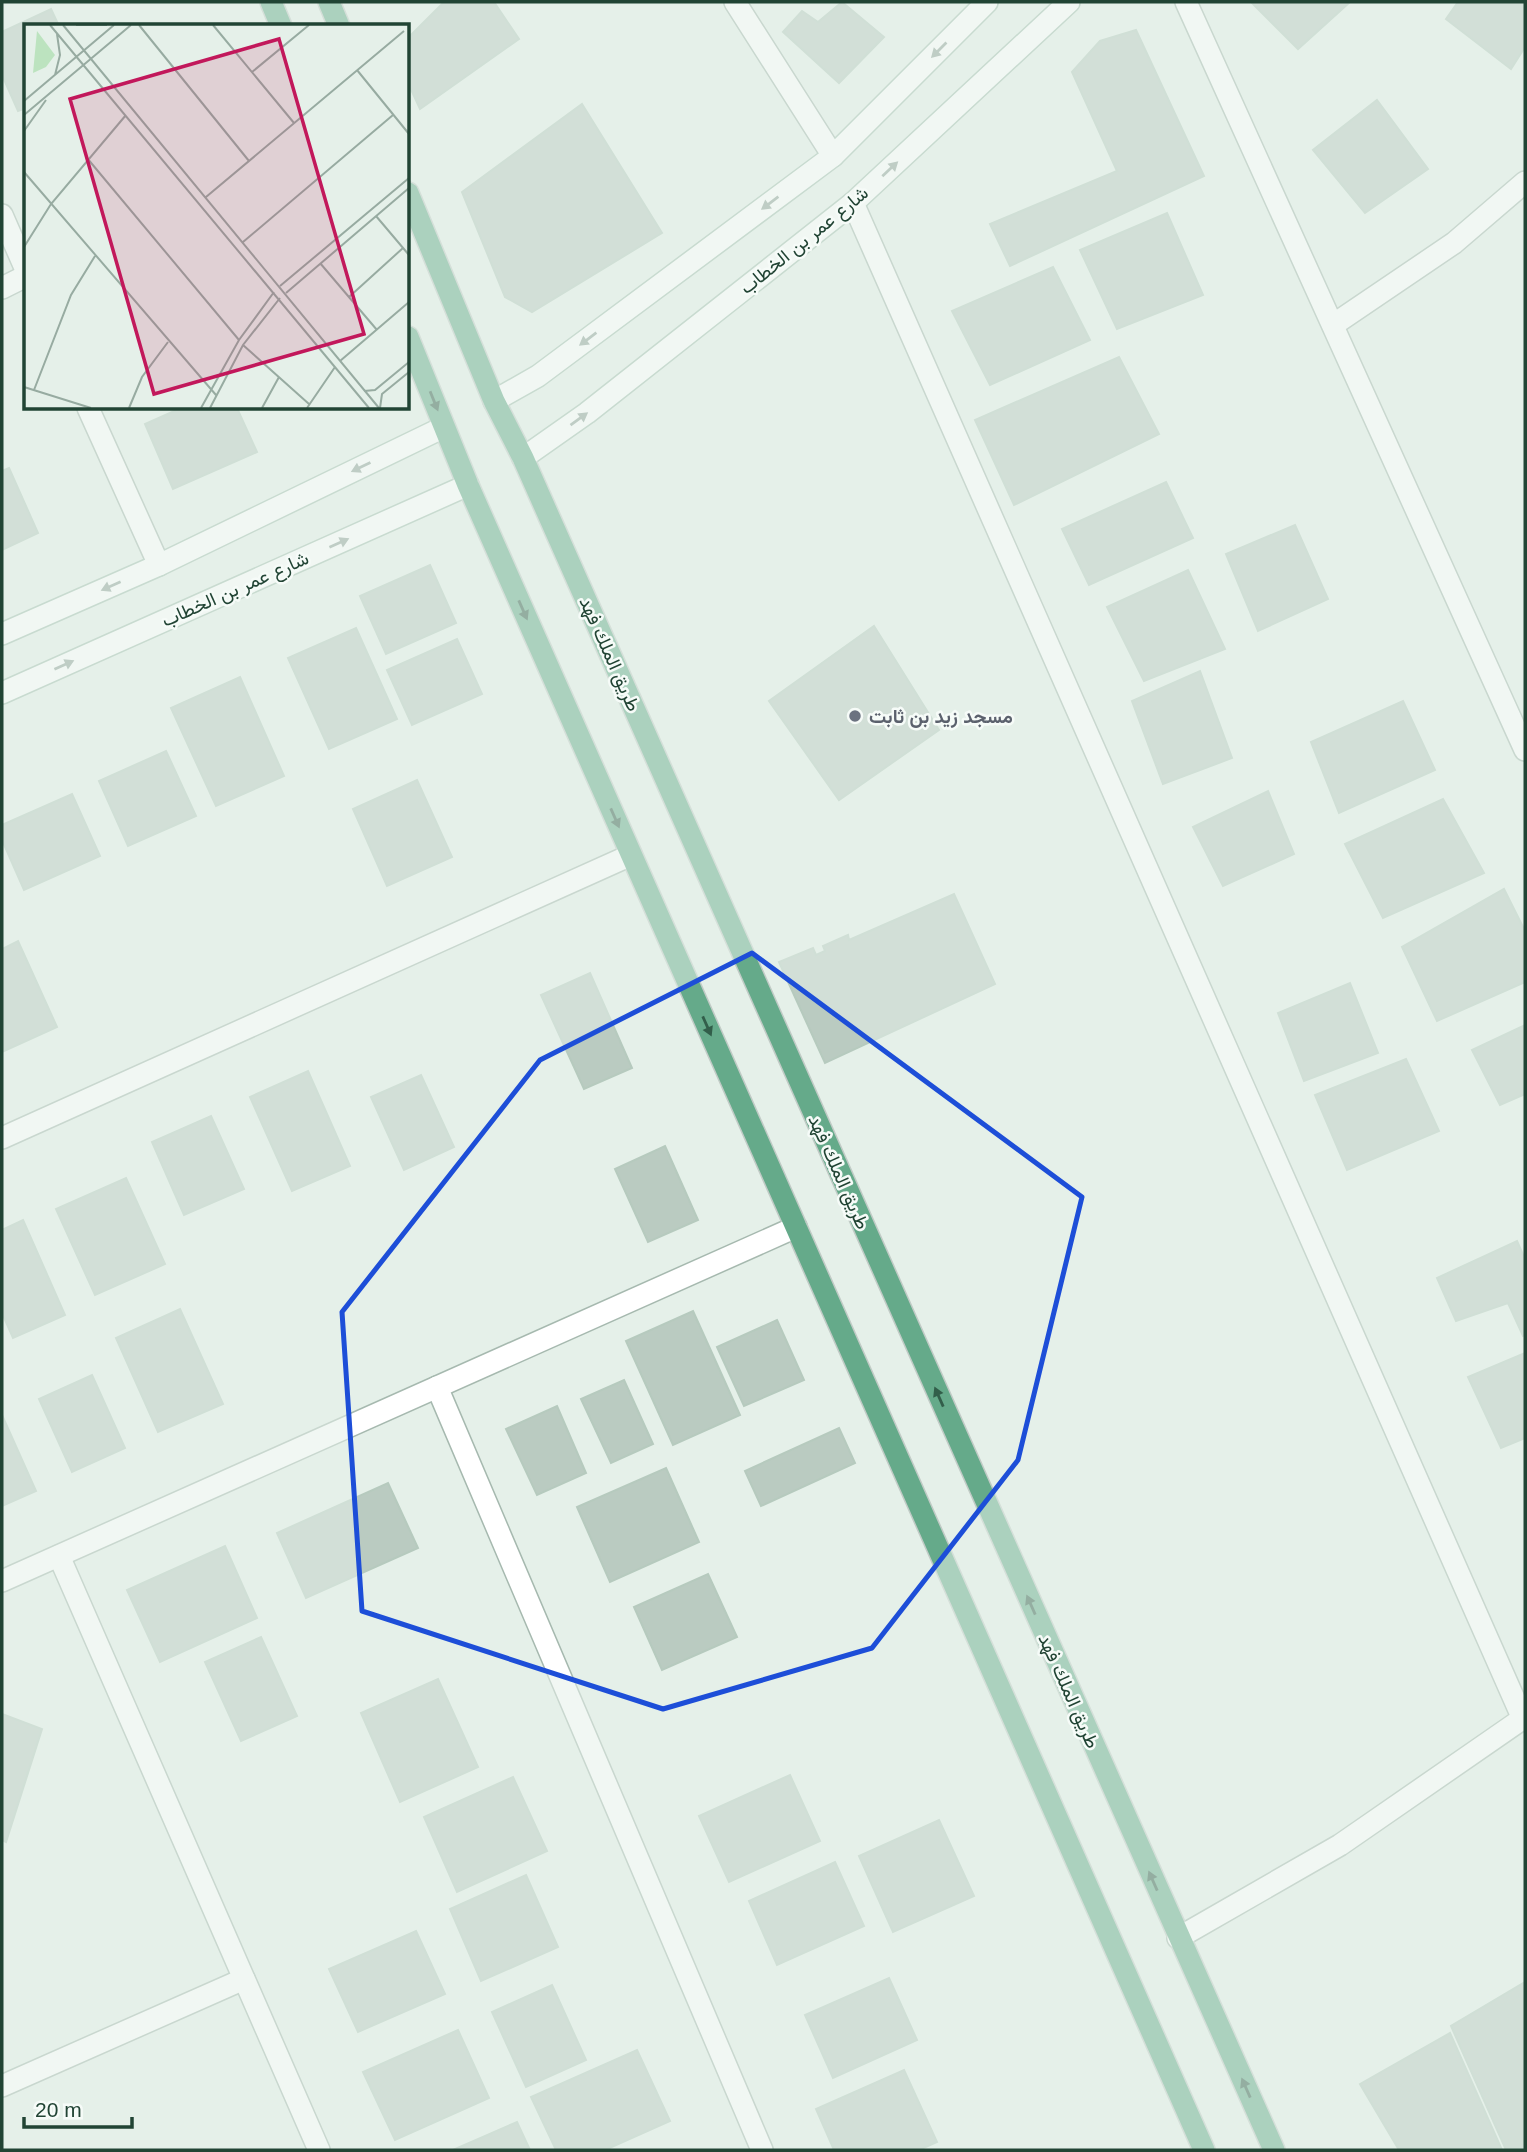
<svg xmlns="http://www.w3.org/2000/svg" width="1527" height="2152" viewBox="0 0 1527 2152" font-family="Arial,Vazirmatn,sans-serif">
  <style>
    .building { fill: #bacbc1; stroke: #b6cabe; stroke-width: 2 }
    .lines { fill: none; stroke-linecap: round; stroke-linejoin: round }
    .street-casing { stroke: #a6b9af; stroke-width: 24 }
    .secondary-casing { stroke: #a5c0b1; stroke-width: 24 }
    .primary-casing { stroke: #c1cbc6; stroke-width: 24 }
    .street { stroke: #fff; stroke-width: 21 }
    .secondary { stroke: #fff; stroke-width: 21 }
    .primary { stroke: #65aa8a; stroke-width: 21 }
    .oneway { fill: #90a29a }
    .oneway2 { fill: #325e4a }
    .marked { fill: none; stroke: #1d4ed8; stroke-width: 5; stroke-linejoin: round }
    .worship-dot { fill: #6b7280; stroke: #f6fbf8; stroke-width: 2.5 }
    .labels { text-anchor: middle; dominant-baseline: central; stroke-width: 5; stroke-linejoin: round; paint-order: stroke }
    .street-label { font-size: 19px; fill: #214434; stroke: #f6fbf8 }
    .worship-label { font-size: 19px; font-weight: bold; fill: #5b616d; stroke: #f6fbf8; text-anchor: start }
    .inset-road { fill: none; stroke: #97aba1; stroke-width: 2 }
    .view { fill: #c2185b; fill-opacity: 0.15; stroke: #c2185b; stroke-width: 3.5 }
    .inset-edge { fill: none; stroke: #214434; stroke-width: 3.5 }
  </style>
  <rect width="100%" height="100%" fill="#e5f0e9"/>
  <!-- building -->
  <g class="building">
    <polygon points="444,2 494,2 519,39 420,109 408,83 408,38"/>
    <polygon points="842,2 884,37 839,83 783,32 802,11 818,22"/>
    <polygon points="1251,2 1350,2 1298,49"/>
    <polygon points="1458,2 1525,2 1525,47 1511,69 1446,19"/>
    <polygon points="51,9 59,26 26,26 26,108 18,111 2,75 2,32"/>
    <polygon points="1136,30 1204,176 1010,266 990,224 1117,171 1072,72 1100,41"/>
    <polygon points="1377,100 1428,169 1365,213 1313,150"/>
    <polygon points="582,104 662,233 532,312 505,297 462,192"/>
    <polygon points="1167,213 1203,295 1117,329 1080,250"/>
    <polygon points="1053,267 1090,340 990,385 952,311"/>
    <polygon points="1119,357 1159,434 1014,505 975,420"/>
    <polygon points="181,408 237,408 257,452 173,489 145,424"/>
    <polygon points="9,468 38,533 2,550 2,471"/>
    <polygon points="1166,482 1193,538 1089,585 1062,529"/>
    <polygon points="1295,525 1328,599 1258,631 1226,554"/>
    <polygon points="430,565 456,623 386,654 360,596"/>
    <polygon points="1188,570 1225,649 1144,681 1107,607"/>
    <polygon points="874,626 939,730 839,800 769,701"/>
    <polygon points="356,628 397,719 329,749 288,658"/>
    <polygon points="457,639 482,694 412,725 387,670"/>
    <polygon points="1200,671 1232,758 1163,784 1132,701"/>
    <polygon points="240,677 284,776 216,806 171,708"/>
    <polygon points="1403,701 1435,770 1339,813 1311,742"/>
    <polygon points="166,751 196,816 128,846 99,781"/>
    <polygon points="417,780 452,857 387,886 353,809"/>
    <polygon points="1268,791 1294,854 1223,886 1193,827"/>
    <polygon points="72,794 100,856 24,890 2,840 2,825"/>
    <polygon points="1443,799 1484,873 1383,918 1345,844"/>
    <polygon points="1504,889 1525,931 1525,982 1437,1021 1402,947"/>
    <polygon points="954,894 995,984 825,1063 779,962 813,948 816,955 825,951 823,946 848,935 849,940"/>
    <polygon points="18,941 57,1027 2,1052 2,949"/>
    <polygon points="590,973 632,1068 584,1089 541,995"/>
    <polygon points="1350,983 1378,1053 1304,1081 1278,1013"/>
    <polygon points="1525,1025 1525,1094 1500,1105 1472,1050"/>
    <polygon points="1406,1059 1439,1131 1347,1170 1315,1095"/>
    <polygon points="308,1071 350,1166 292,1191 250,1097"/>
    <polygon points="421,1075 454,1147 404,1170 371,1097"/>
    <polygon points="211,1116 244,1189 184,1215 152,1142"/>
    <polygon points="665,1146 698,1220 648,1242 615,1169"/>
    <polygon points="126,1178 165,1264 95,1295 56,1209"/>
    <polygon points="23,1220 65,1315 13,1338 2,1313 2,1230"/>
    <polygon points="1517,1241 1525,1259 1525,1335 1523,1336 1508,1303 1456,1321 1437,1278"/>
    <polygon points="180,1309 223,1404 158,1432 116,1338"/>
    <polygon points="693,1311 740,1415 673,1445 626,1341"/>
    <polygon points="777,1320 804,1380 744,1406 717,1347"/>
    <polygon points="1525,1353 1525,1438 1501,1448 1468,1377"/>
    <polygon points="92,1375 125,1448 72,1472 39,1399"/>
    <polygon points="624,1380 653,1444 611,1463 581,1399"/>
    <polygon points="557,1406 586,1473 537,1495 506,1429"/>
    <polygon points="2,1415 36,1491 2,1506"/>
    <polygon points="839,1428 855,1463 761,1506 745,1471"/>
    <polygon points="666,1468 699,1542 610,1582 577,1507"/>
    <polygon points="388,1483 418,1548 306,1598 277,1533"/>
    <polygon points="225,1546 257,1618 160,1662 127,1590"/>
    <polygon points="708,1574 737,1637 662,1670 634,1607"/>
    <polygon points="261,1637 297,1716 241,1741 205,1662"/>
    <polygon points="438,1679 478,1767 400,1802 361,1713"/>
    <polygon points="2,1714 42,1729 6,1842 2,1840"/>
    <polygon points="790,1775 820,1841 729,1882 699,1816"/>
    <polygon points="513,1777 547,1851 457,1892 424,1817"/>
    <polygon points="939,1820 974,1896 893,1932 859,1856"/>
    <polygon points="835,1862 864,1926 777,1965 749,1901"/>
    <polygon points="526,1875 558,1947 481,1981 450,1909"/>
    <polygon points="416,1931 445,1994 358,2032 329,1969"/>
    <polygon points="889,1978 917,2040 833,2078 805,2015"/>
    <polygon points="1525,1982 1525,2150 1506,2150 1451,2026"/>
    <polygon points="552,1985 586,2060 526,2087 492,2012"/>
    <polygon points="458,2030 489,2098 395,2140 363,2072"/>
    <polygon points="1450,2033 1502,2150 1399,2150 1360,2084"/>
    <polygon points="637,2050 670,2121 605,2150 556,2150 531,2097"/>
    <polygon points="904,2070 937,2142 919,2150 834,2150 816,2109"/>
    <polygon points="517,2122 530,2150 453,2150"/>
  </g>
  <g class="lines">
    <defs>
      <g id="street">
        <polyline points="735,2 833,156"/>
        <polyline points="1186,2 1525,750"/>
        <polyline points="853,203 1523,1719"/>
        <polyline points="2,215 26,270"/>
        <polyline points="2,288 26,276"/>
        <polyline points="1333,325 1454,243 1525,182"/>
        <polyline points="88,408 159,565"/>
        <polyline points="2,1138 631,855"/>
        <polyline points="437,1387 762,2150"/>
        <polyline points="59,1556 319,2150"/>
        <polyline points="2,1581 796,1227"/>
        <polyline points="1178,1938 1340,1845 1525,1717"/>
        <polyline points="2,2086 244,1979"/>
      </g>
      <g id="secondary">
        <polyline points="494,401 538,376 833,156 987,2"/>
        <polyline points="523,458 587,413 853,203 1069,2"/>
        <polyline points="2,634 159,565 444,427"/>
        <polyline points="2,693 468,485"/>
      </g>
      <g id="primary">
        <polyline points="271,2 281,26"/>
        <polyline points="329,2 339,26"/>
        <polyline points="408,193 494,401 523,458 1274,2150"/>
        <polyline points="408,337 468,485 1204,2150"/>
      </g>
    </defs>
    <!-- street casing -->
    <use href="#street" class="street-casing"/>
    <!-- secondary casing -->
    <use href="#secondary" class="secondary-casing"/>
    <!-- primary casing -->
    <use href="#primary" class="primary-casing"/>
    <!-- street -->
    <use href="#street" class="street"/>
    <!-- secondary -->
    <use href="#secondary" class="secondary"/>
    <!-- primary -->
    <use href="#primary" class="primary"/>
  </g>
  <!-- one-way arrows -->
  <defs><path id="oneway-solid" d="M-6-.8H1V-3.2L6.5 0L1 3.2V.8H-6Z" transform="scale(1.75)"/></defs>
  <g class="oneway">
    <use href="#oneway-solid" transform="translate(939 50) rotate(135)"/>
    <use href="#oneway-solid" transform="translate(890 169) rotate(-43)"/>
    <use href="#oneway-solid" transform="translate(770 203) rotate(143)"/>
    <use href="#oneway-solid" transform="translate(588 339) rotate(143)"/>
    <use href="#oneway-solid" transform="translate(579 419) rotate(-36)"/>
    <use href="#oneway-solid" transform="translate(361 467) rotate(154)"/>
    <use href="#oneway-solid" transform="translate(339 543) rotate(-24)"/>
    <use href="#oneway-solid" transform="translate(111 586) rotate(156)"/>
    <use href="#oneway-solid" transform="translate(64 665) rotate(-24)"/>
  </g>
  <g class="oneway2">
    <use href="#oneway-solid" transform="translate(434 401) rotate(68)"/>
    <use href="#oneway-solid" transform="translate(523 610) rotate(66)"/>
    <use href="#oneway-solid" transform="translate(615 818) rotate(66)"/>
    <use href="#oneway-solid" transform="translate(707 1026) rotate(66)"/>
    <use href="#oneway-solid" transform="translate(939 1397) rotate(-114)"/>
    <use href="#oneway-solid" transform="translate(1031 1605) rotate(-114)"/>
    <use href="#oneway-solid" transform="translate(1153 1881) rotate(-114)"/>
    <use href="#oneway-solid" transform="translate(1246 2088) rotate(-114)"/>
  </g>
  <!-- marked area -->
  <path d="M0 0H1527V2152H0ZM752,953l330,244 -64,263 -146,188 -209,61 -301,-98 -20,-299 198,-252z" fill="#e5f0e9" fill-opacity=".55" fill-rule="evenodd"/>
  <path class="marked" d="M752,953l330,244 -64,263 -146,188 -209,61 -301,-98 -20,-299 198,-252z"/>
  <!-- markers -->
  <circle class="worship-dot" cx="855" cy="716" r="7"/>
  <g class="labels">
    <!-- street labels -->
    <g class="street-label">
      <text transform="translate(804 240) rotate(-39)">شارع عمر بن الخطاب</text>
      <text transform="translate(235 589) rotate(-24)">شارع عمر بن الخطاب</text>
      <text transform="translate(610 654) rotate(66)">طريق الملك فهد</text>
      <text transform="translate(839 1172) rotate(66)">طريق الملك فهد</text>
      <text transform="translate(1069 1691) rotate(66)">طريق الملك فهد</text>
    </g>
    <!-- worship labels -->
    <g class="worship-label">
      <text x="869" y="716">مسجد زيد بن ثابت</text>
    </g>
  </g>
  <!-- overview -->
  <g transform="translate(24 24)">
    <rect width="385" height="385" fill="#e5f0e9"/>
    <path d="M13,7l18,24 -9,12 -13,6z" fill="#bce3bf"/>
    <path class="inset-road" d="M26,1l319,383M39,1l316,383M52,1h31M115,1l110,136M189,1l81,98M0,2v30M333,46l52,64M228,48l57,-47M31,51l5,-20 -3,-21M0,77l90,-76M0,91l107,-90M0,107l22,-31M63,134l152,182M0,148l192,223M182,173l198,-166M352,192l33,39M219,218l150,-127M0,223l27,-43 75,-89M296,239l57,67M256,262l129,-108M262,269l123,-105M325,273l54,-49M219,321l66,59M316,337l69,-59M0,363l67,21M10,366l37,-95 24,-39M340,367l11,-1 34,-28M105,384l13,-31 26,-35M177,384l38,-68 35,-48M186,384l33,-63 37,-47M238,384l17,-31M283,384l28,-41M356,384l2,-14 27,-22"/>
    <path class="view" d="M255,15l85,295 -210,60 -84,-295z"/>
    <rect width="385" height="385" class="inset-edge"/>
  </g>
  <!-- border -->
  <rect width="1527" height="2152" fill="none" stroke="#214434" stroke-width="7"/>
  <!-- scale -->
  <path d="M24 2117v10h108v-10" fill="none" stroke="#214434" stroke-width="3.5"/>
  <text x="35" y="2117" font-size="21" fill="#214434" stroke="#f6fbf8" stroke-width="5" paint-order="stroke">20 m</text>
</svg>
